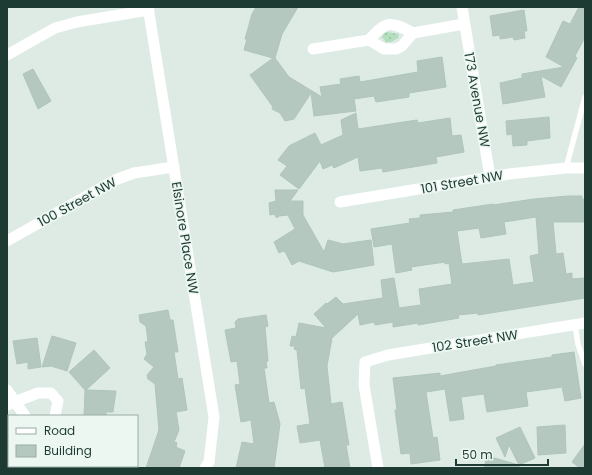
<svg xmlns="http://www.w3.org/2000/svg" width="592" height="475" viewBox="0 0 592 475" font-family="Poppins,sans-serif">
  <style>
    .grass { fill: url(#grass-dots) }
    .building { fill: #b5c8c0; stroke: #afc5bc; fill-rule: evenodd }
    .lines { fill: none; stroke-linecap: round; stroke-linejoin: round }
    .lane { stroke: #fff; stroke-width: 5.5 }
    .street { stroke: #fff; stroke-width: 11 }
    .labels { text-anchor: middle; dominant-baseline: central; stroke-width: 3.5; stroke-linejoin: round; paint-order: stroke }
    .street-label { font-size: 13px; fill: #1d3b33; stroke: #edf7f2 }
  </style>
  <defs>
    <pattern id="grass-dots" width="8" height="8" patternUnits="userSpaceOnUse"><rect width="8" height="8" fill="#b3dfbf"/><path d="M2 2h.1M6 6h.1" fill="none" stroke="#9ac0a5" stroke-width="1.8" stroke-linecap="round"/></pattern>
  </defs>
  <rect width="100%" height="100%" fill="#ddebe4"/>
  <!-- grass -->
  <polygon class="grass" points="387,32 399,34 398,38 391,42 386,42 382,37 384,33"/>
  <!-- building -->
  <g class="building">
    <polygon points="256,7 298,7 282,34 275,58 289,77 322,97 320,87 341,84 340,79 359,76 360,82 418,72 417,61 442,57 446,87 409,93 409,97 376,102 374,96 354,99 356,111 314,116 311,93 294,119 285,121 280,113 272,109 273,107 250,75 273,58 244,50 247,39 245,39 252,14"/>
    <polygon points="579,7 585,7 585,37 575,56 577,58 561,87 541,76 545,97 503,104 500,83 522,78 522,74 564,67 546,57 563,21 570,24"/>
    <polygon points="524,10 527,31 524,31 525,38 514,40 513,37 500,39 500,35 493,36 490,16"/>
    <polygon points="33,69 51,101 38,109 23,74"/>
    <polygon points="356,113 358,129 417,120 418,123 450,118 452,136 461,135 464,152 436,157 437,163 383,172 382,168 360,171 358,157 334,168 332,165 323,169 320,161 299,189 280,175 287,166 278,160 289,146 315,133 321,145 343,135 341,120"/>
    <polygon points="549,117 550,138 527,141 527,145 513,146 512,134 507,135 506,121"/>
    <polygon points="275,190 298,190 290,201 303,201 303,215 324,252 328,240 343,244 371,240 374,265 333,272 299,261 292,265 285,252 283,251 279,253 274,242 295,229 288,215 279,216 277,218 274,214 270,215 269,203 276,201"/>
    <path d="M568,196h14v3h3v23h-32l3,32 7,-1 3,21 6,-1v6l12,-1 1,20 -107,17v-2l-20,2 1,3 -41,7v-2l-25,4v-5l-18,3 -1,-3 -14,3 -2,-11 -26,24 -5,28 4,38 11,-2 7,43h-3l4,23h-25l-5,-28 -20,3 -3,-17 13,-2 -5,-36 -4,1 -4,-39 -3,-1 1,-3h-5l2,-10 4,1 3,-14 27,5 -12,-14 12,-11 1,1 9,-7 7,7 40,-6 -2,-18 13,-2 5,30 22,-3 -2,-16 33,-5 -3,-21 -4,1v-2l-34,5 1,3 -16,3 -4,-29 -18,3 -3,-18 39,-6 -1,-4 11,-1v-3l33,-3v-2l40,-6v1l41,-6zM536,217l3,37 -9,2 4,26 -21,3 -4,-26 -47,5 -5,-33 22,-3 2,10 25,-4 -2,-12z"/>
    <polygon points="168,310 170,320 173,320 178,352 174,352 178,379 182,378 187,410 176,412 179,430 174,442 177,443 176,447 185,451 179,468 146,468 159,430 155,384 148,379 147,375 154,367 144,359 147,354 145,342 148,342 146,326 140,322 139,315"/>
    <polygon points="266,315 268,326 265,327 268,361 266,361 267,368 264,368 269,403 274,402 280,424 274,468 236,468 242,442 254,444 251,420 241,422 235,385 240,384 237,361 231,362 225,330 236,328 235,322 238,319"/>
    <polygon points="52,336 76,343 67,371 51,366 42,367"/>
    <polygon points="37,338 41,367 28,369 28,362 17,364 13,341"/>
    <polygon points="94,350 110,368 86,390 116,391 113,412 106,412 106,416 84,416 85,390 69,372"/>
    <polygon points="574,352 581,398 565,401 562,387 526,392 528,406 487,412 484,394 461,397 464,419 450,421 445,389 426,392 433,438 437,437 440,460 411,464 410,453 401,454 395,410 397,410 393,378 440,373 440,376 496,366 496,365 552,357 552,355"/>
    <polygon points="565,425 566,453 538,455 537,427"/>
    <polygon points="520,427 535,458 519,465 519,468 484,468 487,456 519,465 509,445 505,457 496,438"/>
    <polygon points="585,444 585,468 580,468 572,462"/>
  </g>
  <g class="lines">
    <!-- lane -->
    <g class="lane">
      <polyline points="566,168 585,97"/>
      <polyline points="575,325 578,344 585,364"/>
    </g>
    <!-- street -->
    <g class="street">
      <polyline points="148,7 214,417 209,462 205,468"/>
      <polyline points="462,7 490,177"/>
      <path d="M369,40c18,-20 21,-19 44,-7"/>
      <polyline points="313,49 369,40 384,49 396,49 402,46 413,33 464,24"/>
      <polyline points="7,55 55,28 77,22 149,10"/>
      <polyline points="340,202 509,174 566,168 585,168"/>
      <polyline points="7,241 115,180 134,173 174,167"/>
      <polyline points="7,390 25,416"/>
      <polyline points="7,405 38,393 51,393 58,401 55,416"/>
      <polyline points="78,466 81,468"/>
      <polyline points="378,468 364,385 365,362 388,355 585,323"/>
    </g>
  </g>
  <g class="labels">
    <!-- street labels -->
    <g class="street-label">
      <text transform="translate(477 100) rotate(80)">173 Avenue NW</text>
      <text transform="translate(462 182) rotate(-10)">101 Street NW</text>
      <text transform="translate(77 202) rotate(-29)">100 Street NW</text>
      <text transform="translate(185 238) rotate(81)">Elsinore Place NW</text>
      <text transform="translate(475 341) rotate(-9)">102 Street NW</text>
    </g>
  </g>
  <!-- border -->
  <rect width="592" height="475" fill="none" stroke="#1d3b33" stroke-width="16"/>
  <!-- legend -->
  <rect x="8" y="415" width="130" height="52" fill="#edf7f2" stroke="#9aaca6"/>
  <rect x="16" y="428" width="20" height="6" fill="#ffffff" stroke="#9aaca6"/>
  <text x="44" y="435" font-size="12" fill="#1d3b33">Road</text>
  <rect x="16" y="445" width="20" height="12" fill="#b5c8c0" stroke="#9aaca6"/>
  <text x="44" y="455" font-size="12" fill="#1d3b33">Building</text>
  <!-- scale -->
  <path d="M456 459v6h92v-6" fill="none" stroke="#1d3b33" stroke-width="2"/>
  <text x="462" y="459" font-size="12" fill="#1d3b33" stroke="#edf7f2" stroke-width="3" paint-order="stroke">50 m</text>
</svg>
